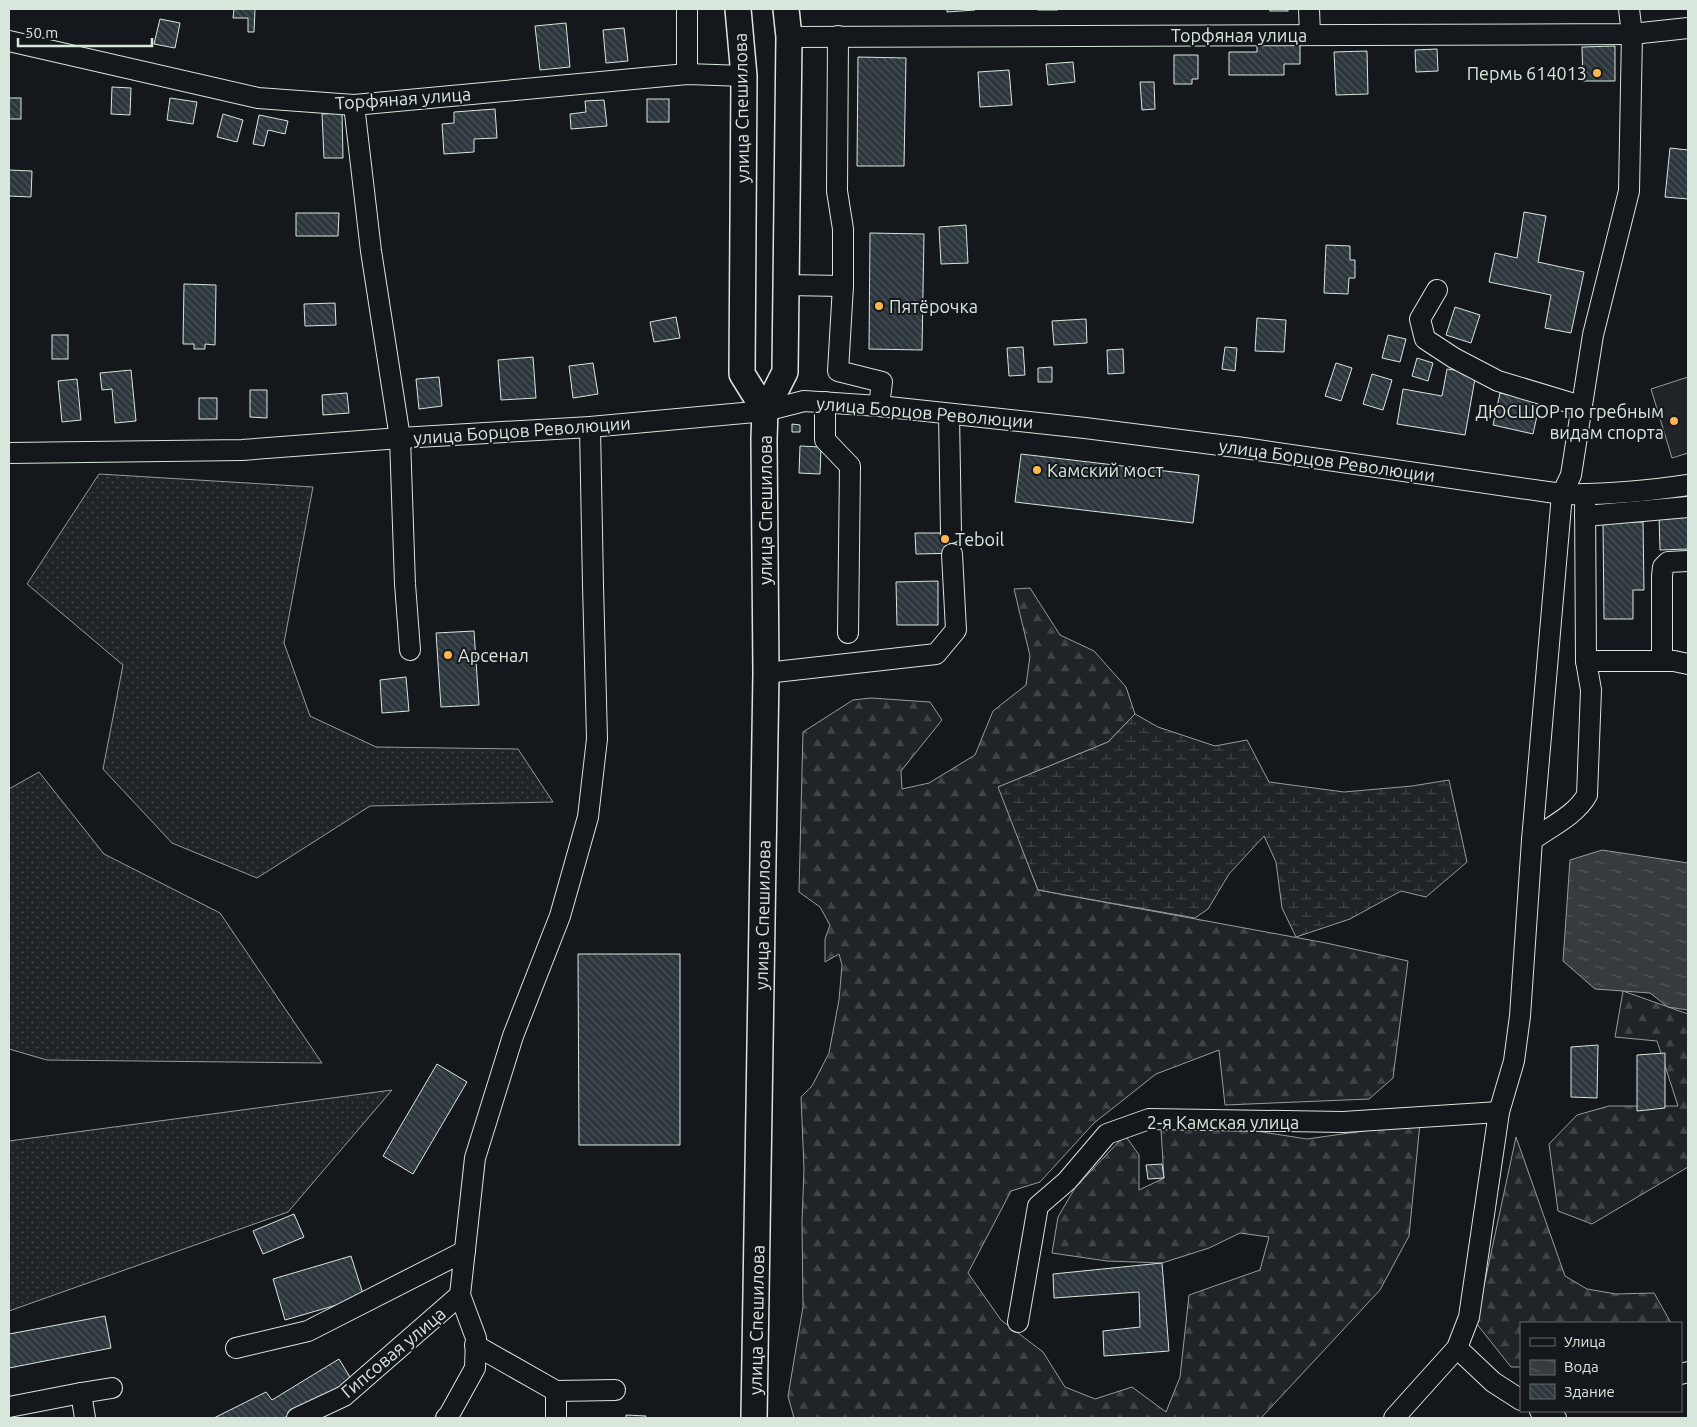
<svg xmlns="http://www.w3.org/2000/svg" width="1697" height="1427" viewBox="0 0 1697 1427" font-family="Ubuntu,sans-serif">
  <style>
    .grass { fill: url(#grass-dots); stroke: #939e99 }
    .forest { fill: url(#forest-firs); stroke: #939e99 }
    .wetland { fill: url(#wetland-marsh); stroke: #939e99 }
    .pitch { fill: #202428; stroke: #939e99 }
    .water { fill: url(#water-ripples); stroke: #939e99 }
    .building { fill: url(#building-back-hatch); stroke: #d8e6dc }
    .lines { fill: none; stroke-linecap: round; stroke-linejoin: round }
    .minor-casing { stroke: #d8e6dc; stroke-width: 22 }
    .major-casing { stroke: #d8e6dc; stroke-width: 28 }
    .minor { stroke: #14181c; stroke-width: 20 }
    .major { stroke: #14181c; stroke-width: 25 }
    .poi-dot { fill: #ffb74d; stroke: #14181c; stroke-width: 2 }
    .labels { text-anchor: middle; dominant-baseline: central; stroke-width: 4; stroke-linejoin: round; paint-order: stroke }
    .street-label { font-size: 18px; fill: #d8e6dc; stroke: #14181c }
    .poi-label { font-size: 18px; fill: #d8e6dc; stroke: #14181c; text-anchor: start }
  </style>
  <defs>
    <pattern id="grass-dots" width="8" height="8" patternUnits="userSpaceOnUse" patternTransform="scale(1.25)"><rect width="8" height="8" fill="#202428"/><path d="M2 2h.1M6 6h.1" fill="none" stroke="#404447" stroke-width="1.8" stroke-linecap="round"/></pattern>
    <pattern id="forest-firs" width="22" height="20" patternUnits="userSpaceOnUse" patternTransform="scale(1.25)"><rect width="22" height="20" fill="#202428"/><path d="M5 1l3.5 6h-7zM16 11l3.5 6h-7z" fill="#404447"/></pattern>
    <pattern id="wetland-marsh" width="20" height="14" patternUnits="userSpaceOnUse" patternTransform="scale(1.25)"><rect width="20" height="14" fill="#202428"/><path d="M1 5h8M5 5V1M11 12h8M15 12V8" fill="none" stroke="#404447"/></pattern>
    <pattern id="water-ripples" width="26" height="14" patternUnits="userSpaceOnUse" patternTransform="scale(1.25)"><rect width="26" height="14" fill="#363b3e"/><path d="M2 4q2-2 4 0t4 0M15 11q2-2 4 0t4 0" fill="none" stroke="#525759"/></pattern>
    <pattern id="building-back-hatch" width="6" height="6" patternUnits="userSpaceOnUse" patternTransform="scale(1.25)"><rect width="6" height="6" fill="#2c363c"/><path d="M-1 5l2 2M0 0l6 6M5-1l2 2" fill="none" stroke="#4a5358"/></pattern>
  </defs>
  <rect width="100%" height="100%" fill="#14181c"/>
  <!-- grass -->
  <g class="grass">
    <polygon points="99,474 313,487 284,643 310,716 376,747 518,749 553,802 370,806 257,878 172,843 103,769 123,665 27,584"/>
    <polygon points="39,772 104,854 220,913 322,1063 47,1060 9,1049 9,789"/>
    <polygon points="392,1090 288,1212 9,1311 9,1141"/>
  </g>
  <!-- forest -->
  <g class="forest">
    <polygon points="1030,588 1060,635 1094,651 1126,687 1135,714 1108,742 999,787 1038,890 1326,943 1408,961 1393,1078 1369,1099 1225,1105 1219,1050 1156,1074 1094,1123 1040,1182 1011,1191 968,1273 1001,1320 1043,1352 1065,1387 1095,1399 1132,1387 1166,1412 1180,1377 1189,1295 1260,1270 1269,1237 1240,1233 1209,1248 1162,1263 1107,1261 1052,1253 1058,1217 1075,1188 1125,1135 1139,1155 1139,1190 1164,1178 1161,1130 1224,1126 1307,1139 1420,1123 1409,1236 1380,1290 1261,1418 794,1418 788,1396 803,1307 802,1221 804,1169 801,1097 812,1086 829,1053 839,1000 842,965 839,954 825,962 825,939 830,925 820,907 799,892 803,732 853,700 871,698 930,702 942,720 901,771 902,789 929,783 975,755 993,711 1026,685 1030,656 1014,589"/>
    <polygon points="1623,991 1688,1014 1688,1167 1592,1224 1558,1211 1549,1144 1577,1115 1609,1106 1678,1106 1657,1041 1615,1037"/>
    <polygon points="1516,1137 1565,1276 1587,1289 1616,1294 1654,1293 1671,1323 1521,1323 1521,1367 1511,1367 1476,1323"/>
  </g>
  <!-- wetland -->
  <polygon class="wetland" points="1135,714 1158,727 1215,746 1247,740 1269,782 1344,792 1412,786 1449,780 1467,862 1426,897 1401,891 1350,919 1296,937 1282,908 1276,862 1264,836 1229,874 1208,909 1195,918 1038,890 998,787 1108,742"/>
  <!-- pitch -->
  <polygon class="pitch" points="1688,377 1688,453 1672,458 1651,389"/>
  <!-- water -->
  <polygon class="water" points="1602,850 1688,863 1688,1010 1668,1007 1650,993 1595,989 1563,961 1570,860"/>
  <!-- building -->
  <g class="building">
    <polygon points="234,9 255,9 254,32 248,32 248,18 233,18"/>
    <polygon points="947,9 975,9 975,10 947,12"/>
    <rect x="1038" y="9" width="19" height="1"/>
    <rect x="1270" y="9" width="18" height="2"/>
    <polygon points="160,19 180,23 175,48 154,44"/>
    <polygon points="566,23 570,67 540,70 535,26"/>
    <polygon points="624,28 628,61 606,63 603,30"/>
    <polygon points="1257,42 1300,42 1300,64 1284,64 1284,75 1229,75 1229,52 1257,52"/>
    <polygon points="1615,46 1615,81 1583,81 1582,47"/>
    <polygon points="1437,49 1438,71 1416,72 1415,50"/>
    <polygon points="1367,51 1368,94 1336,95 1334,52"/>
    <polygon points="1174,55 1198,55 1198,79 1192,79 1192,84 1174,84"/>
    <polygon points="858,57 906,58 904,166 857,166"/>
    <polygon points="1073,62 1075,82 1048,85 1046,64"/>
    <polygon points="1009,70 1012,105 980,107 978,72"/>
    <polygon points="1140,82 1154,82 1155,109 1142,110"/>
    <polygon points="112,87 131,88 130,115 111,114"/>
    <rect x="9" y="98" width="12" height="21"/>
    <polygon points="170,98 197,102 193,124 167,120"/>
    <rect x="647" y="99" width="22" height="23"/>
    <polygon points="604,100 607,126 571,129 570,114 586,112 585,101"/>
    <polygon points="495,109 497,138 474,139 474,152 444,154 442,124 454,123 454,112"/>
    <polygon points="342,113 343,158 324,158 322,114"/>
    <polygon points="223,114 243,120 237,142 217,137"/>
    <polygon points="259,115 288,121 285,134 268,130 264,146 253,144"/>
    <polygon points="1670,148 1688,150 1688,199 1665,197"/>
    <polygon points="9,170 32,171 31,197 9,196"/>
    <polygon points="1524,212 1546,216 1538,262 1584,272 1571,333 1545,328 1551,295 1489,282 1495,253 1517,258"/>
    <polygon points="296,213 339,213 338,236 296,236"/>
    <polygon points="966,225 968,263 941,264 939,227"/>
    <polygon points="870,233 924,234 922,350 869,349"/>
    <polygon points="1326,245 1350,246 1350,260 1355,260 1355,278 1349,278 1348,294 1324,293"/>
    <polygon points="184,284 216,285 215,345 205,344 205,349 194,349 194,344 183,344"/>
    <polygon points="335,303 336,325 305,326 304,304"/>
    <polygon points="1455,307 1480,315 1471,343 1446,335"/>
    <polygon points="676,317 680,338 654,342 650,322"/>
    <polygon points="1257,318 1286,320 1284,352 1255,351"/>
    <polygon points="1086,319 1087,343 1054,345 1052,321"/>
    <rect x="52" y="335" width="16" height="24"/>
    <polygon points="1388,335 1406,339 1400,362 1382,358"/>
    <polygon points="1023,347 1025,375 1009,376 1007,348"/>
    <polygon points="1225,347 1237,348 1235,371 1222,369"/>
    <polygon points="1123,349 1124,373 1108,374 1107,350"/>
    <polygon points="533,357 536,398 501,400 498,360"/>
    <polygon points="1417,358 1433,363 1428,381 1412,376"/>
    <polygon points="593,363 598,394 573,398 569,366"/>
    <polygon points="1336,363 1352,368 1341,401 1325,396"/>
    <polygon points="1052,367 1052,382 1038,382 1038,368"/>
    <polygon points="1447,369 1476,373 1465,435 1397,424 1403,389 1442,396"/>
    <polygon points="131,370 136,421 115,423 112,389 102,390 100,373"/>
    <polygon points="1372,374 1392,380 1383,410 1363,404"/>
    <polygon points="439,377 442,406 419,409 416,379"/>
    <polygon points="77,379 81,420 62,422 58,381"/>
    <polygon points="250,390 267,390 267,418 250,417"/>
    <polygon points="347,393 349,413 323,415 322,395"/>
    <polygon points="1500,393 1540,402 1533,434 1493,425"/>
    <rect x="199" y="398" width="18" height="21"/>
    <polygon points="792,424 800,425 800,432 792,432"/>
    <polygon points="800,446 821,447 820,474 799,473"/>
    <polygon points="1021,454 1199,475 1193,523 1015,502"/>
    <polygon points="1688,514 1688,549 1660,550 1659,515"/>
    <polygon points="1603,522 1643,522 1644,590 1633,590 1633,619 1604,619"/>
    <polygon points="915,533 959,533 959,553 916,554"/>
    <polygon points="938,581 938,625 897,625 896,582"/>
    <polygon points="474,631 479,705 441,707 436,633"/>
    <polygon points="406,677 409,711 382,713 380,680"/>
    <polygon points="578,954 680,954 680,1145 579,1145"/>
    <polygon points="1598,1045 1597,1098 1571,1097 1571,1047"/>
    <polygon points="1665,1053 1665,1108 1637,1111 1637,1055"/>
    <polygon points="437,1064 467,1082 413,1174 383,1156"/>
    <polygon points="1162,1164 1164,1178 1148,1179 1146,1165"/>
    <polygon points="294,1214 304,1237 263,1254 253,1231"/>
    <polygon points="351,1256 364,1297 285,1320 273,1279"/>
    <polygon points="1162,1263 1169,1351 1104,1356 1103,1331 1140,1327 1139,1292 1054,1298 1053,1274"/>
    <polygon points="105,1316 111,1348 9,1368 9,1334"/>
    <polygon points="339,1359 353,1382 284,1418 214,1418 266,1392 272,1400"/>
    <polygon points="626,1415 646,1416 645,1418 626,1418"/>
  </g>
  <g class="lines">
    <defs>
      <g id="minor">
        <polyline points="1309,9 1310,35"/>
        <polyline points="838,36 837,191 843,229 843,286 838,371 882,382 879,406"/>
        <polyline points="789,37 1632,34 1688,28"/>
        <polyline points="9,41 258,98 354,105 687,74 744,76"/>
        <polyline points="687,74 687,9"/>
        <polyline points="354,105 371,251 400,438 405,584 410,650"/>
        <polyline points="786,285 843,286"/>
        <polyline points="1437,290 1420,319 1425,339 1454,358 1498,381 1581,406"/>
        <polyline points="825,402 825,440 850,466 848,633"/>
        <polyline points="949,414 951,533"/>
        <path d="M9,453l233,-3 158,-12 190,-11 175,-16 39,-10 75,5 206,22 159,20 318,46c42,1 85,-3 126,-9"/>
        <polyline points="1585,516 1688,507"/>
        <polyline points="1586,661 1674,661 1688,664"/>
        <polyline points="1662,661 1662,576 1663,567 1668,562 1688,561"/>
        <polyline points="766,673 936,654 956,630 952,554"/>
        <path d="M1532,840c18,-13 44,-25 55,-45l4,-105 -5,-29 -1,-167"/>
        <polyline points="1018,1322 1038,1206 1067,1181 1107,1134 1149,1119 1343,1122 1499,1112"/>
        <polyline points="475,1345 556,1391 556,1418"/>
        <polyline points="236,1348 308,1331 465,1251"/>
        <polyline points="1457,1348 1493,1382 1521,1400"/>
        <polyline points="1681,1374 1688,1372"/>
        <polyline points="556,1391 615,1390"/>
        <polyline points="81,1393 112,1388"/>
        <polyline points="9,1407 81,1393 85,1418"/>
        <polyline points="1540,1411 1556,1418"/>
        <polyline points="297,1418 344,1396 460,1295"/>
        <polyline points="446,1418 449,1415 475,1368 476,1338 460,1295 475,1158 513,1036 560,916 588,817 597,739 593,585 590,427"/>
        <polyline points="1394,1418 1457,1348 1469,1317 1499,1112 1514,1061 1520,1016 1532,840 1562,494 1571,475 1593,335 1629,191 1632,34 1629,9"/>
      </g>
      <g id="major">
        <polyline points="738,9 744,76 742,374 765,411"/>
        <polyline points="754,1418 766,673 764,439 765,411 785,372 789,37 786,9"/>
      </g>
    </defs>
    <!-- minor casing -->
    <use href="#minor" class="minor-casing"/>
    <!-- major casing -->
    <use href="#major" class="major-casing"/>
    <!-- minor -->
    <use href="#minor" class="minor"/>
    <!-- major -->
    <use href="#major" class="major"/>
  </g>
  <!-- markers -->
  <g class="poi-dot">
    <circle cx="1597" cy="73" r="5"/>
    <circle cx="879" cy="306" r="5"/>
    <circle cx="1674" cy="421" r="5"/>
    <circle cx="1037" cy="470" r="5"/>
    <circle cx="945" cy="539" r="5"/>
    <circle cx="448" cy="655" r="5"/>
  </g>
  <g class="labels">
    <!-- street labels -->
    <g class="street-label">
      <text x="1239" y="35">Торфяная улица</text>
      <text transform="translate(403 98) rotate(-4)">Торфяная улица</text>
      <text transform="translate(741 108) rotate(-91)">улица Спешилова</text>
      <text transform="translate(925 412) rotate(5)">улица Борцов Революции</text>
      <text transform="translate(522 430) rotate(-4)">улица Борцов Революции</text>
      <text transform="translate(1327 460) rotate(8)">улица Борцов Революции</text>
      <text transform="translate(765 510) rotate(-90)">улица Спешилова</text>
      <text transform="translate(762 915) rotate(-89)">улица Спешилова</text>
      <text x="1223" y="1122">2-я Камская улица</text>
      <text transform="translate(756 1320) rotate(-89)">улица Спешилова</text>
      <text transform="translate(393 1352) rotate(-40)">Гипсовая улица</text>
    </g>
    <!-- poi labels -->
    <g class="poi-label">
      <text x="1587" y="73" text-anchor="end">Пермь 614013</text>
      <text x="889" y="306">Пятёрочка</text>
      <text x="1664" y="411" text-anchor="end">ДЮСШОР по гребным<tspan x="1664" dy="21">видам спорта</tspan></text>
      <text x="1047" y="470">Камский мост</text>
      <text x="955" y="539">Teboil</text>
      <text x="458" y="655">Арсенал</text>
    </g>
  </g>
  <!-- border -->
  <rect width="1697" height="1427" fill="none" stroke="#d8e6dc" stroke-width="20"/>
  <!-- legend -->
  <rect x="1520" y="1322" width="162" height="90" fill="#14181c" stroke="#626a69"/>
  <rect x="1530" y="1338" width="25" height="8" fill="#14181c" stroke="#626a69"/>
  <text x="1564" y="1347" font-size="15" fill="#d8e6dc">Улица</text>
  <rect x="1530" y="1360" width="25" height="15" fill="url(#water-ripples)" stroke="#626a69"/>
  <text x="1564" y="1372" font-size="15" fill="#d8e6dc">Вода</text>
  <rect x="1530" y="1384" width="25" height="15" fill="url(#building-back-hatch)" stroke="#626a69"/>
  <text x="1564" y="1397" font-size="15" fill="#d8e6dc">Здание</text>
  <!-- scale -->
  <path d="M18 38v8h134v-8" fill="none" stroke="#d8e6dc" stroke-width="2.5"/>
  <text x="25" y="38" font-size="15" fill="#d8e6dc" stroke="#14181c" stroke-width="4" paint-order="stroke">50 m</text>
</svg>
